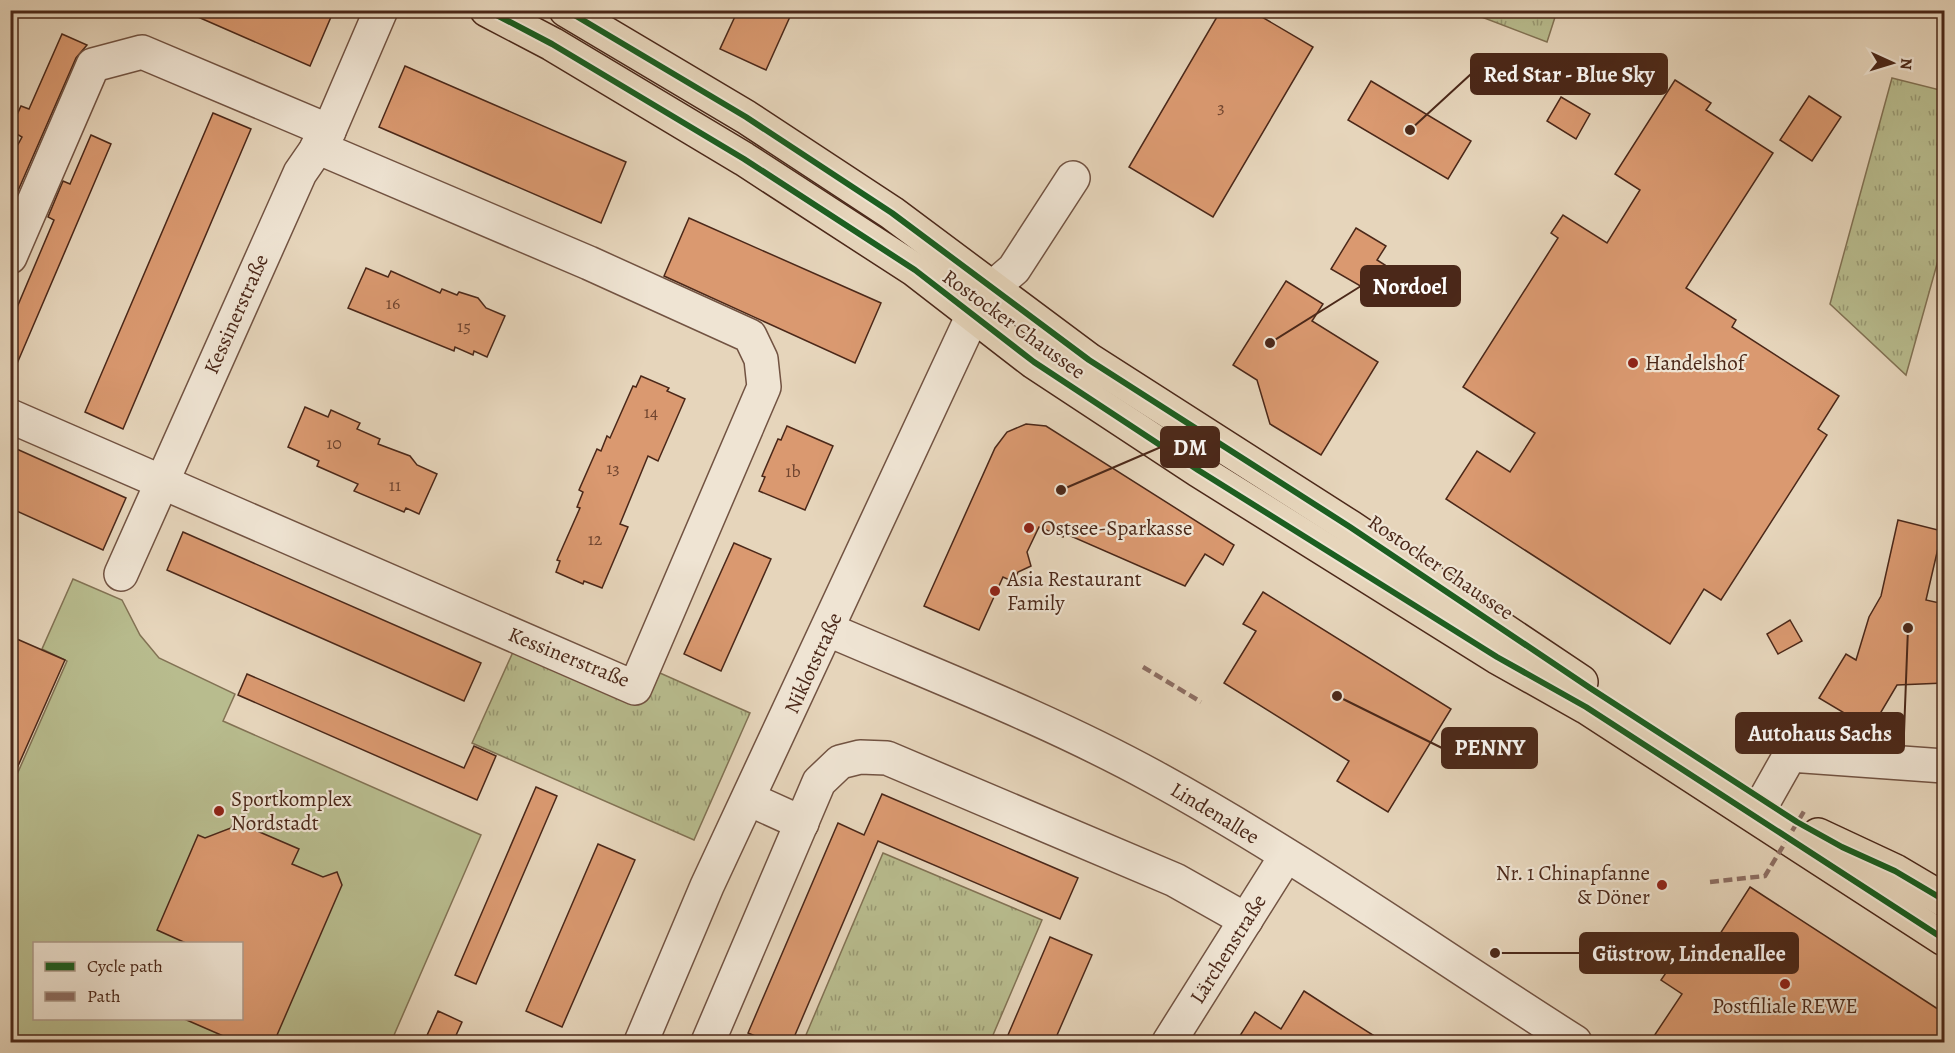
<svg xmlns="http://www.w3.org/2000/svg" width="1955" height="1053" viewBox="0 0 1955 1053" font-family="Alegreya,serif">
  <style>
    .grass { fill: url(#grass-tufts); stroke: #827254; stroke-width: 1.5 }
    .pitch { fill: #b8bc8e; stroke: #827254; stroke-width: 1.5; fill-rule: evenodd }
    .building { fill: #da9970; stroke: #4b2819; stroke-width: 1.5 }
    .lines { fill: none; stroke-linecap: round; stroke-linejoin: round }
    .minor-casing { stroke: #725342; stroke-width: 36 }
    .major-casing { stroke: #4b2819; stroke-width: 36 }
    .minor { stroke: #efe4d3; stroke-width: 33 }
    .major { stroke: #e6d5bb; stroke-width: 33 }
    .quiet { stroke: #8d6e63; stroke-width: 4.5; stroke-dasharray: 9 4.5; stroke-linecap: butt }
    .cycleway-casing { stroke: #efe4d3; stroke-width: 10 }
    .cycleway { stroke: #1b5e20; stroke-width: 6 }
    .poi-dot { fill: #8f2418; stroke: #efe4d3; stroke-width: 2 }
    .labels { text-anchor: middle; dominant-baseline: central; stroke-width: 4.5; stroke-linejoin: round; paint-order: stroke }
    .number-label { font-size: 18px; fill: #6f442f }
    .street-label { font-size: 21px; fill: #4b2819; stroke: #efe4d3 }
    .poi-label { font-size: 21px; fill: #4b2819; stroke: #efe4d3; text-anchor: start }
    .leader { fill: none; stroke: #4b2819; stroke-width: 2 }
    .callout-dot { fill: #4b2819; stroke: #efe4d3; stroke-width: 2 }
    .callout { fill: #4b2819; stroke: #4b2819; stroke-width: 2 }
    .callout-label { font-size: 22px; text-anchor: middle; font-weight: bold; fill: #fff }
  </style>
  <defs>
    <pattern id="grass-tufts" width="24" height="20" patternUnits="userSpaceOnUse" patternTransform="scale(1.5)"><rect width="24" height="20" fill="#b8bc8e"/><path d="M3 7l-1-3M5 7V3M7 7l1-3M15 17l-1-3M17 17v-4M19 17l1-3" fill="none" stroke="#989973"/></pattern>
  </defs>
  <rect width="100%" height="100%" fill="#e6d5bb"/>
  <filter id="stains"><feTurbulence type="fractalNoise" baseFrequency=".00333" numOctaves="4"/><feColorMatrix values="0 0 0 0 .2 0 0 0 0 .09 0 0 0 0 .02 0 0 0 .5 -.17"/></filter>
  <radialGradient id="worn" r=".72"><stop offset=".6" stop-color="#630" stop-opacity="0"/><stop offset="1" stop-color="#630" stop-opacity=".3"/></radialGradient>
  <!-- grass -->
  <g class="grass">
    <polygon points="1466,11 1557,11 1547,42"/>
    <polygon points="1892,78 1944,91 1944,239 1906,375 1830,304"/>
    <polygon points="513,652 635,705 651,669 750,713 694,840 472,743"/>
    <polygon points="883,853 1042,920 990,1042 803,1042"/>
  </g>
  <!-- pitch -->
  <path class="pitch" d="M73,579l49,21 18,35 19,23 76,36 -12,27 258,114 -90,207h-380v-254l56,-127 -25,-12zM34,944h208v74h-208z"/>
  <!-- building -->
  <g class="building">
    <polygon points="182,10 334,10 310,66"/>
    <polygon points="738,10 793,10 766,70 720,49"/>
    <polygon points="1221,10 1250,10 1313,47 1213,217 1129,167"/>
    <polygon points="62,34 87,45 76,58 10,209 10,159 22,137 10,130 21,106 29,109"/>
    <polygon points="405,66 626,162 601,223 379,127"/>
    <polygon points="1675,80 1711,103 1706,110 1773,153 1686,288 1736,320 1732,327 1839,396 1818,429 1827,435 1721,600 1704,589 1670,644 1446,499 1477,451 1510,472 1535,433 1463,387 1558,238 1551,233 1563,215 1607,243 1640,190 1615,174"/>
    <polygon points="1371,81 1471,141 1448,179 1348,120"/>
    <polygon points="1809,96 1841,117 1812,161 1780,140"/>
    <polygon points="1561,97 1590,114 1576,139 1547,121"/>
    <polygon points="213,113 251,129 123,429 85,412"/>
    <polygon points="91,135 111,144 10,380 10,324 54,220 48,217 63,181 70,184"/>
    <polygon points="689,218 881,303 855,363 664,276"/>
    <polygon points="1356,228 1386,246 1377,260 1385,265 1369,291 1331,269"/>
    <polygon points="366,268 388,277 391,271 440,293 442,289 457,295 459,292 478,298 486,308 505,316 487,357 474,351 473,355 455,347 454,351 348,308"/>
    <polygon points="1286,281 1323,304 1312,321 1378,362 1321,455 1270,424 1257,380 1233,365"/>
    <polygon points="641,376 669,388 667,391 685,399 658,461 648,456 620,524 628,527 602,588 584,581 583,584 556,572 560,561 557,560 580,508 577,507 583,492 579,490 597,449 601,451 607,436 610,438 633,386 636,387"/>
    <polygon points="305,407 328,417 331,410 360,423 357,429 380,439 378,444 410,456 417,465 437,474 419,514 406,508 404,512 354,491 358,484 317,466 319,461 288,447"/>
    <polygon points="1026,424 1046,426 1234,545 1223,565 1205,554 1185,586 1064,533 1063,537 1039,527 1027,552 1031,566 1018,572 1014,582 1003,577 979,630 924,606 995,448 1007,432"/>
    <polygon points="787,426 833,446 805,510 759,491 765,477 762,476 778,439 781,440"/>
    <polygon points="10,446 126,498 103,550 10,508"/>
    <polygon points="1898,520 1942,531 1926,600 1944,604 1944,683 1897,685 1871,729 1819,698 1846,654 1856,660 1869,617 1881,596"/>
    <polygon points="183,532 481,663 464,701 167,570"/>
    <polygon points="734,543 771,559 721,671 684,654"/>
    <polygon points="1263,592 1451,709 1388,812 1337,781 1349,761 1224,683 1256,631 1243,624"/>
    <polygon points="1790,620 1802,641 1778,654 1767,634"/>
    <polygon points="10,636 65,660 10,784"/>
    <polygon points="247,674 464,768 474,746 496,756 477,800 238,695"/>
    <polygon points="536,787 557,796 476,984 455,975"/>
    <polygon points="882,794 1078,878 1060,919 878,841 792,1042 770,1042 748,1033 838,823 864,835"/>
    <polygon points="234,821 299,849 292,864 323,877 337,872 342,885 274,1042 237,1042 182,1018 242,1018 242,944 188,944 157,930 198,835 205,838 231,828"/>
    <polygon points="598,844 635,860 562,1027 526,1011"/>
    <polygon points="1750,887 1944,1013 1944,1042 1650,1042 1682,994 1661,980 1685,945 1704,959"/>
    <polygon points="1050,937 1092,955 1054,1042 1005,1042"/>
    <polygon points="1304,991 1338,1013 1384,1042 1236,1042 1255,1012 1281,1029"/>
    <polygon points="438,1011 462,1022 453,1042 424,1042"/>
  </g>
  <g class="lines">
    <defs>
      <g id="minor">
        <polyline points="10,257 93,65 142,52 329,131"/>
        <polyline points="10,416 635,688 764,387 761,359 750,336 589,263 317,147"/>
        <polyline points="121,574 300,173 329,131 381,10"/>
        <path d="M829,630c109,47 221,90 325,147 146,80 282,177 421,265"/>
        <polyline points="749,799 802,823"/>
        <polyline points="1764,801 1790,755 1944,766"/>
        <polyline points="641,1042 707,886 972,317 992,288 1014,269 1073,178"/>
        <polyline points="708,1042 819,782 840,762 860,757 887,758 1175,880 1246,920"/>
        <polyline points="1169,1042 1286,856"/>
      </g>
      <g id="major">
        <polyline points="487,10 552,44 744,159 915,270 1034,362 1198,470 1497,657 1586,707 1944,939"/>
        <polyline points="566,10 746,117 892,213 1089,360 1350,527 1581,682"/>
        <polyline points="1818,835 1895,871 1944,900"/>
      </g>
    </defs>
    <!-- minor casing -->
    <use href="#minor" class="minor-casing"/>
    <!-- major casing -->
    <use href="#major" class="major-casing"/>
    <!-- minor -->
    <use href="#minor" class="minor"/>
    <!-- major -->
    <use href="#major" class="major"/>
    <!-- quiet -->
    <g class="quiet">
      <polyline points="1143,667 1201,702"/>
      <polyline points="1710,882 1765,876 1806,808"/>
    </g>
    <defs>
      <g id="cycleway">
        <polyline points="487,10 552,44 744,159 915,270 1034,362 1198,470 1497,657 1586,707 1944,939"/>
        <polyline points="566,10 746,117 892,213 1089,360 1350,527 1590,688 1797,822 1842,847 1895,871 1944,900"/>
      </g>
    </defs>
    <!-- cycleway casing -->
    <use href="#cycleway" class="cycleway-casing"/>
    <!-- cycleway -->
    <use href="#cycleway" class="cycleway"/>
  </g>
  <!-- markers -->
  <g class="poi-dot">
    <circle cx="1633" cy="363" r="6"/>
    <circle cx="1029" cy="528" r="6"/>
    <circle cx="995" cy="591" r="6"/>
    <circle cx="219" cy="811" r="6"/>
    <circle cx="1662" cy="885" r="6"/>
    <circle cx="1785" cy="984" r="6"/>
  </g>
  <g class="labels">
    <!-- number labels -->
    <g class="number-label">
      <text x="1221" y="107">3</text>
      <text x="393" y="303">16</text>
      <text x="464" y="326">15</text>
      <text x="651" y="412">14</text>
      <text x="334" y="443">10</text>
      <text x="613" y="468">13</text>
      <text x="793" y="471">1b</text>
      <text x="395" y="485">11</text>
      <text x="595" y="539">12</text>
    </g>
    <!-- street labels -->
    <g class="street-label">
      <text transform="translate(236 314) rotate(-66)">Kessinerstraße</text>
      <text transform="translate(1014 324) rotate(36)">Rostocker Chaussee</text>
      <text transform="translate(1441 567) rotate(34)">Rostocker Chaussee</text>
      <text transform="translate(569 657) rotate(22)">Kessinerstraße</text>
      <text transform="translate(813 663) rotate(-65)">Niklotstraße</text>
      <text transform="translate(1215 813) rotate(31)">Lindenallee</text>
      <text transform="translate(1228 949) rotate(-58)">Lärchenstraße</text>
    </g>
    <!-- poi labels -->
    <g class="poi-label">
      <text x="1645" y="363">Handelshof</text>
      <text x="1041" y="528">Ostsee-Sparkasse</text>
      <text x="1007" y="579">Asia Restaurant<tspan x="1007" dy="24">Family</tspan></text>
      <text x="231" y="799">Sportkomplex<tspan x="231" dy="24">Nordstadt</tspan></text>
      <text x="1650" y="873" text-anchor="end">Nr. 1 Chinapfanne<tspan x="1650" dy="24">&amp; Döner</tspan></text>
      <text x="1785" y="1006" text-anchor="middle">Postfiliale REWE</text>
    </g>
  </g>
  <!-- callouts -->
  <path class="leader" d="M1410 130L1471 74M1270 343L1361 286M1061 490L1161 447M1908 628L1904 733M1337 696L1442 748M1495 953L1580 953"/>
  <g class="callout-dot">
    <circle cx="1410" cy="130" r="6"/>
    <circle cx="1270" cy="343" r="6"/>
    <circle cx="1061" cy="490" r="6"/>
    <circle cx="1908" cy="628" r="6"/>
    <circle cx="1337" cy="696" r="6"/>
    <circle cx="1495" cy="953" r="6"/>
  </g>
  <g class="callout">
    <rect x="1471" y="54" width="196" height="40" rx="6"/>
    <rect x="1361" y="266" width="99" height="40" rx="6"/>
    <rect x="1161" y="427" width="58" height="40" rx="6"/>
    <rect x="1736" y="713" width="168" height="40" rx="6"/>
    <rect x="1442" y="728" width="95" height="40" rx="6"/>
    <rect x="1580" y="933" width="218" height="40" rx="6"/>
  </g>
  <g class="callout-label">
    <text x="1569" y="82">Red Star - Blue Sky</text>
    <text x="1410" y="294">Nordoel</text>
    <text x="1190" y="455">DM</text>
    <text x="1820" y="741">Autohaus Sachs</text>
    <text x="1490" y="755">PENNY</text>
    <text x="1689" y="961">Güstrow, Lindenallee</text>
  </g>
  <!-- margin -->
  <rect width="1955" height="1053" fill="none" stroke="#e6d5bb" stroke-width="36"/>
  <rect x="12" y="12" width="1931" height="1029" fill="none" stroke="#4b2819" stroke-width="3"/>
  <rect x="18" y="18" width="1919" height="1017" fill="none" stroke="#4b2819" stroke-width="1.5"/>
  <!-- legend -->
  <rect x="33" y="942" width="210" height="78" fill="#efe4d3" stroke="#ad9989" stroke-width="1.5"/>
  <rect x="45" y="962" width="30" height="9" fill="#1b5e20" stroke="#ad9989" stroke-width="1.5"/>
  <text x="87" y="972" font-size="18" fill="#4b2819">Cycle path</text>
  <rect x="45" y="992" width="30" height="9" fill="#8d6e63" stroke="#ad9989" stroke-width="1.5"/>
  <text x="87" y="1002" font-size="18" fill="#4b2819">Path</text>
  <!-- north arrow -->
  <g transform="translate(1892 63) rotate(94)" stroke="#efe4d3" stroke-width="4.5" paint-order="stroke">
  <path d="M0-4.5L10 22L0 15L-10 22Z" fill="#4b2819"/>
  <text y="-9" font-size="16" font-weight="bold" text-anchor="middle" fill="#4b2819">N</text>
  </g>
  <rect width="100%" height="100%" filter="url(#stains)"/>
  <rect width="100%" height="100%" fill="url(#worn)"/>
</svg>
